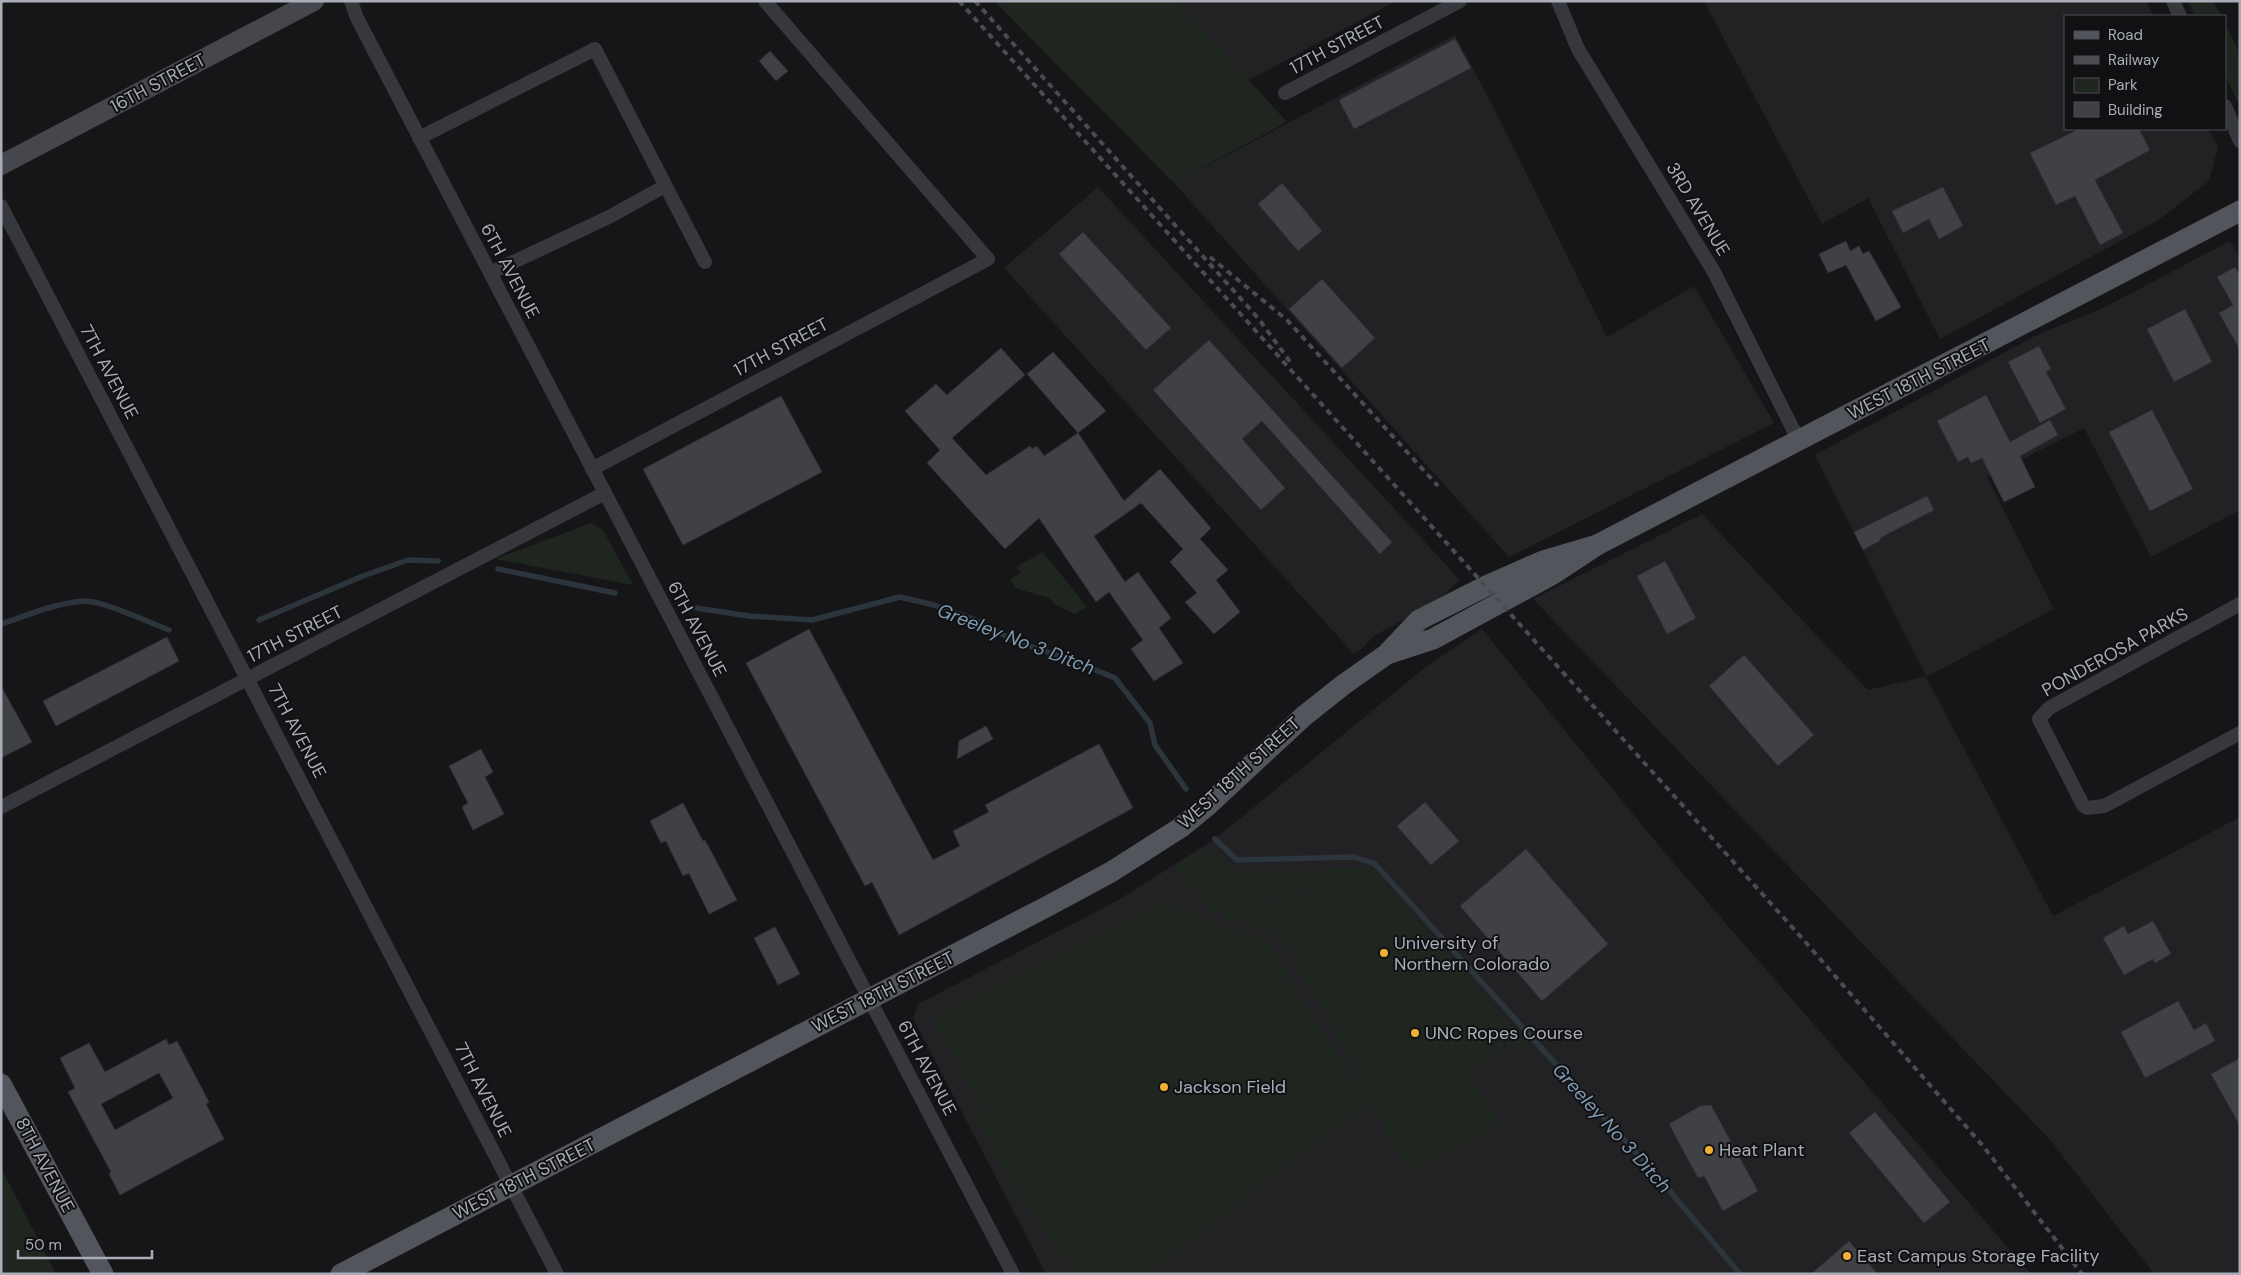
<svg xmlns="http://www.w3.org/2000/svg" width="2241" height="1275" viewBox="0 0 2241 1275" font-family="'DM Sans',sans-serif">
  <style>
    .built { fill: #222225 }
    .green { fill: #1e261f }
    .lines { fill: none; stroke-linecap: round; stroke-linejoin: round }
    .stream { stroke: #2c353c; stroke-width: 5.5 }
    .building { fill: #404145; stroke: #303034; fill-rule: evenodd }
    .minor { stroke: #37383d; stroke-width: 14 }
    .secondary { stroke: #45474d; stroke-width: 20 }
    .primary { stroke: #53555c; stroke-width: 21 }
    .rail { stroke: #4a4c52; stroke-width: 4; stroke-dasharray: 6 5; stroke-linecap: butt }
    .poi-dot { fill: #f2b134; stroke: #111113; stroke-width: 2 }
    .labels { text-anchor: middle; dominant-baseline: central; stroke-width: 4; stroke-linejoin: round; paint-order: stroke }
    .street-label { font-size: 18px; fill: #a8adb8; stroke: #111113 }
    .poi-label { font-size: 18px; fill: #a8adb8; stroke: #111113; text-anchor: start }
    .water-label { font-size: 19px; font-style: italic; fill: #7f9bb3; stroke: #111113 }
  </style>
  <rect width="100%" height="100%" fill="#161618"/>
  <!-- built -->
  <g class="built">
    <polygon points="1177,1 1396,1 1249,80"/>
    <polygon points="1704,1 2146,1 2153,16 2065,16 2065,129 2208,129 2218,147 2209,181 2157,221 1940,339 1868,198 1822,224"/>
    <polygon points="1455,35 1495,110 1607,337 1694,286 1774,423 1509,557 1174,183"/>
    <polygon points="1098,187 1460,580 1439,600 1374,636 1362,649 1353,653 1004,268"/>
    <polygon points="2230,241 2240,258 2240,510 2151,557 2084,428 1987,477 2054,609 1926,677 2053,916 2240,817 2240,1274 2154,1274 2051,1141 1533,599 1702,514 1868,690 1926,676 1815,455 2035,336 2105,307"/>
    <polygon points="1482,629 1664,852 2031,1274 1046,1274 913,1018 918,1004 1115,902 1215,839 1427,666"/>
  </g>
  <!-- green -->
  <g class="green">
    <polygon points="994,1 1177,1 1287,122 1174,183"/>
    <polygon points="2188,1 2213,1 2221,16 2195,16"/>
    <polygon points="2225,24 2240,54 2240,106 2225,76"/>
    <polygon points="591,523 603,530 633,585 495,559"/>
    <polygon points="1043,552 1087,607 1075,614 1056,605 1049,598 1015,588 1010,579 1021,573 1016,567"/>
    <polygon points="1205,847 1239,872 1371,868 1530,1048 1509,1046 1404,929 1506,1046 1469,1070 1501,1126 1407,1173 1329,1020 1286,949 1265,928 1226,919 1222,913 1243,906 1352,885 1318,889 1243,904 1212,913 1174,868"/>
    <polygon points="1160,903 1266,940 1369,1104 1146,1274 1077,1274 1016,1193 977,1119 983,1111 932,1017"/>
    <polygon points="1,1168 56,1274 1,1274"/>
  </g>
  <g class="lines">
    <!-- stream -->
    <g class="stream">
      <polyline points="498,569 615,593"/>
      <polyline points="696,608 749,616 812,620 900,597 934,605 973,619 1015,641 1071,660 1115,678 1150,723 1155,745 1186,789"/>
      <polyline points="259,620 363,576 408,560 438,561"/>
      <path d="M1,624c27,-9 55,-21 83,-23 18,-1 66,22 85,29"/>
      <polyline points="1215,839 1237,860 1354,857 1375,864 1657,1176 1740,1274"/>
    </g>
  </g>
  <!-- building -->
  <g class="building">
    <polygon points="1455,39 1471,68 1354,129 1339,100"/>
    <polygon points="770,51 788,71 776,81 759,61"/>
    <polygon points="2079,129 2139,129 2150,150 2095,180 2123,233 2100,245 2075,196 2056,205 2030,153"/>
    <polygon points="1282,183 1322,231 1298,251 1258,204"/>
    <polygon points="1943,187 1963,226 1939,239 1929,219 1903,233 1892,211"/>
    <polygon points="1083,232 1171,328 1146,350 1059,254"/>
    <polygon points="1846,241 1850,251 1859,246 1863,254 1869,251 1901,307 1876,321 1846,265 1828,273 1819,254"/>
    <polygon points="2235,267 2240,276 2240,350 2219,313 2233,305 2217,277"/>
    <polygon points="1322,279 1375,338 1342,368 1289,309"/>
    <polygon points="2185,309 2212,362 2174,382 2147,329"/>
    <polygon points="1209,340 1392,542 1380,554 1262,421 1242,439 1285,488 1261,510 1153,390"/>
    <polygon points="2039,346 2051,369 2046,372 2066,409 2040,423 2008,362"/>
    <polygon points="1001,348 1025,375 952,438 986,475 1030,446 1032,449 1037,446 1044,456 1078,433 1027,374 1053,352 1106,411 1078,433 1124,501 1160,469 1211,528 1200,539 1228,570 1216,580 1240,612 1214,634 1185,602 1197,593 1170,562 1183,549 1141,503 1094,536 1125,582 1138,572 1171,618 1159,628 1183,663 1154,681 1131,649 1143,640 1109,592 1096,602 1039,518 1005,549 927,463 940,450 905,411 936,384 947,395"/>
    <polygon points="1986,395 2010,442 2050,420 2058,435 2020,456 2035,487 2004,502 1982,458 1971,463 1968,457 1958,462 1937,421"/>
    <polygon points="781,396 822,472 683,545 643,469"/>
    <polygon points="2152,410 2193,489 2150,511 2109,432"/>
    <polygon points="1927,496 1934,510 1880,538 1881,540 1863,550 1854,532"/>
    <polygon points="1665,561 1696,618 1667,634 1637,576"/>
    <polygon points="809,629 933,860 960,846 953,831 989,812 985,805 1099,744 1133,808 899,935 872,882 865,886 746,663"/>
    <polygon points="167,637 179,661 56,726 43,701"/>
    <polygon points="1744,655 1814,735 1778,766 1709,686"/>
    <polygon points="1,686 32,742 1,758"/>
    <polygon points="986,726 993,739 957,759 959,741"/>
    <polygon points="481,749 493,772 485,777 504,814 473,830 462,807 468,803 449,766"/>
    <polygon points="1425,802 1459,841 1431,865 1397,826"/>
    <polygon points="683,803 703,841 705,840 737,900 709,914 689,873 683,876 666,841 661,843 650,821"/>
    <polygon points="1526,849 1608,944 1542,1001 1460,906"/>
    <polygon points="2153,921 2171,954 2155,963 2153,959 2124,975 2103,938 2124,926 2128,934"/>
    <polygon points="775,927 800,974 778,985 754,938"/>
    <polygon points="2178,1001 2194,1030 2206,1023 2215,1041 2145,1078 2121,1032"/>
    <path d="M166,1039l3,6 8,-4 32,61 -3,2 18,35 -104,56 -11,-21 2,-2 -43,-80 7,-4 -15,-30 29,-15 16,29zM159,1073l14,25 -58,32 -14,-26z"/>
    <polygon points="2240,1058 2240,1126 2211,1074"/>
    <polygon points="1711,1105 1758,1191 1723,1211 1704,1176 1698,1178 1669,1124 1700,1106"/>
    <polygon points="1875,1112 1950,1202 1924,1223 1849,1133"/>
    <polygon points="1849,1241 1878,1274 1811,1274"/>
  </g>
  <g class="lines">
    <!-- minor -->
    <g class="minor">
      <polyline points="351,1 357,18 1013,1274"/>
      <polyline points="1558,1 1578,49 1714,272 1799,441"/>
      <polyline points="2173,1 2180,16"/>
      <polyline points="1285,93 1460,1"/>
      <polyline points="2225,106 2240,141"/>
      <polyline points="419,138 595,49 705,262"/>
      <polyline points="1,206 557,1274"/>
      <polyline points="490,273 609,217 665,186"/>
      <polyline points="592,469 988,259 765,1"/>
      <polyline points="2240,604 2049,708 2039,719 2083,805 2087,808 2104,806 2240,733"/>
      <polyline points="1,807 605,493"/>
    </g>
    <!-- secondary -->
    <polyline class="secondary" points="1,165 314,1"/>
    <!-- primary -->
    <g class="primary">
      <polyline points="1390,653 1433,639 1553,574 1597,545 2240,211"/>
      <polyline points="1,1084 103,1274"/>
      <polyline points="341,1274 1048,906 1111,872 1180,828 1207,806 1304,716 1343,685 1387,654 1419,620 1486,586 1543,561 1597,545"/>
    </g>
    <!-- rail -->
    <g class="rail">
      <polyline points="959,1 1801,937 1983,1146 2082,1274"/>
      <polyline points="975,1 1258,318 1291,363"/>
      <polyline points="1210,257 1287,320 1438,486"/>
    </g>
  </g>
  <!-- markers -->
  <g class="poi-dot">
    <circle cx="1384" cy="953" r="5"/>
    <circle cx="1415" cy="1033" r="5"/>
    <circle cx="1164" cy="1087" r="5"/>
    <circle cx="1709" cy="1150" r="5"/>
    <circle cx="1847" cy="1256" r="5"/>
  </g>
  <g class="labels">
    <!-- street labels -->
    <g class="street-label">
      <text transform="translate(1337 45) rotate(-28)">17TH STREET</text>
      <text transform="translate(158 83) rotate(-28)">16TH STREET</text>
      <text transform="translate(1698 209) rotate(59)">3RD AVENUE</text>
      <text transform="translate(510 271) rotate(62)">6TH AVENUE</text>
      <text transform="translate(781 347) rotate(-28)">17TH STREET</text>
      <text transform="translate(109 372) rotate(62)">7TH AVENUE</text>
      <text transform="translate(1919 379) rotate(-27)">WEST 18TH STREET</text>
      <text transform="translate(697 629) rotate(62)">6TH AVENUE</text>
      <text transform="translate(295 634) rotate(-27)">17TH STREET</text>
      <text transform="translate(2115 652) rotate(-29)">PONDEROSA PARKS</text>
      <text transform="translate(297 731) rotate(62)">7TH AVENUE</text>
      <text transform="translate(1239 773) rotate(-42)">WEST 18TH STREET</text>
      <text transform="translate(883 992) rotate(-27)">WEST 18TH STREET</text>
      <text transform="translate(927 1068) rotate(62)">6TH AVENUE</text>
      <text transform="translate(483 1090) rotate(63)">7TH AVENUE</text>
      <text transform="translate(45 1165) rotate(62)">8TH AVENUE</text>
      <text transform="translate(524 1179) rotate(-27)">WEST 18TH STREET</text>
    </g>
    <!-- poi labels -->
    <g class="poi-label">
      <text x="1394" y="943">University of<tspan x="1394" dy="21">Northern Colorado</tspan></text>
      <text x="1425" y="1033">UNC Ropes Course</text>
      <text x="1174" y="1087">Jackson Field</text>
      <text x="1719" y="1150">Heat Plant</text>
      <text x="1857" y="1256">East Campus Storage Facility</text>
    </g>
    <!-- water labels -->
    <g class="water-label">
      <text transform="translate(1016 639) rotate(21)">Greeley No 3 Ditch</text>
      <text transform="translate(1612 1128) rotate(48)">Greeley No 3 Ditch</text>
    </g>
  </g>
  <!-- border -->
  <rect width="2241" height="1275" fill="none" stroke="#a8adb8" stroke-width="5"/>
  <!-- legend -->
  <rect x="2064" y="15" width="162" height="115" fill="#111113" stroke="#4d4f55"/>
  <rect x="2074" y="31" width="25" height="8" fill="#53555c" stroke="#4d4f55"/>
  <text x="2108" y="40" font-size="15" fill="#a8adb8">Road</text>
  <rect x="2074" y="56" width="25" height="8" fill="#4a4c52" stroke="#4d4f55"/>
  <text x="2108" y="65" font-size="15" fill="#a8adb8">Railway</text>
  <rect x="2074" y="78" width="25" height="15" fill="#1e261f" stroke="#4d4f55"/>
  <text x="2108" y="90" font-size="15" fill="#a8adb8">Park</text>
  <rect x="2074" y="102" width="25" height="15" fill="#404145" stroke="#4d4f55"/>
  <text x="2108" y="115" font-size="15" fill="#a8adb8">Building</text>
  <!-- scale -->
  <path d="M18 1250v8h134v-8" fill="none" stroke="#a8adb8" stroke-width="2.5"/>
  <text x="25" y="1250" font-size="15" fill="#a8adb8" stroke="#111113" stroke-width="4" paint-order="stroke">50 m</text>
</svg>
